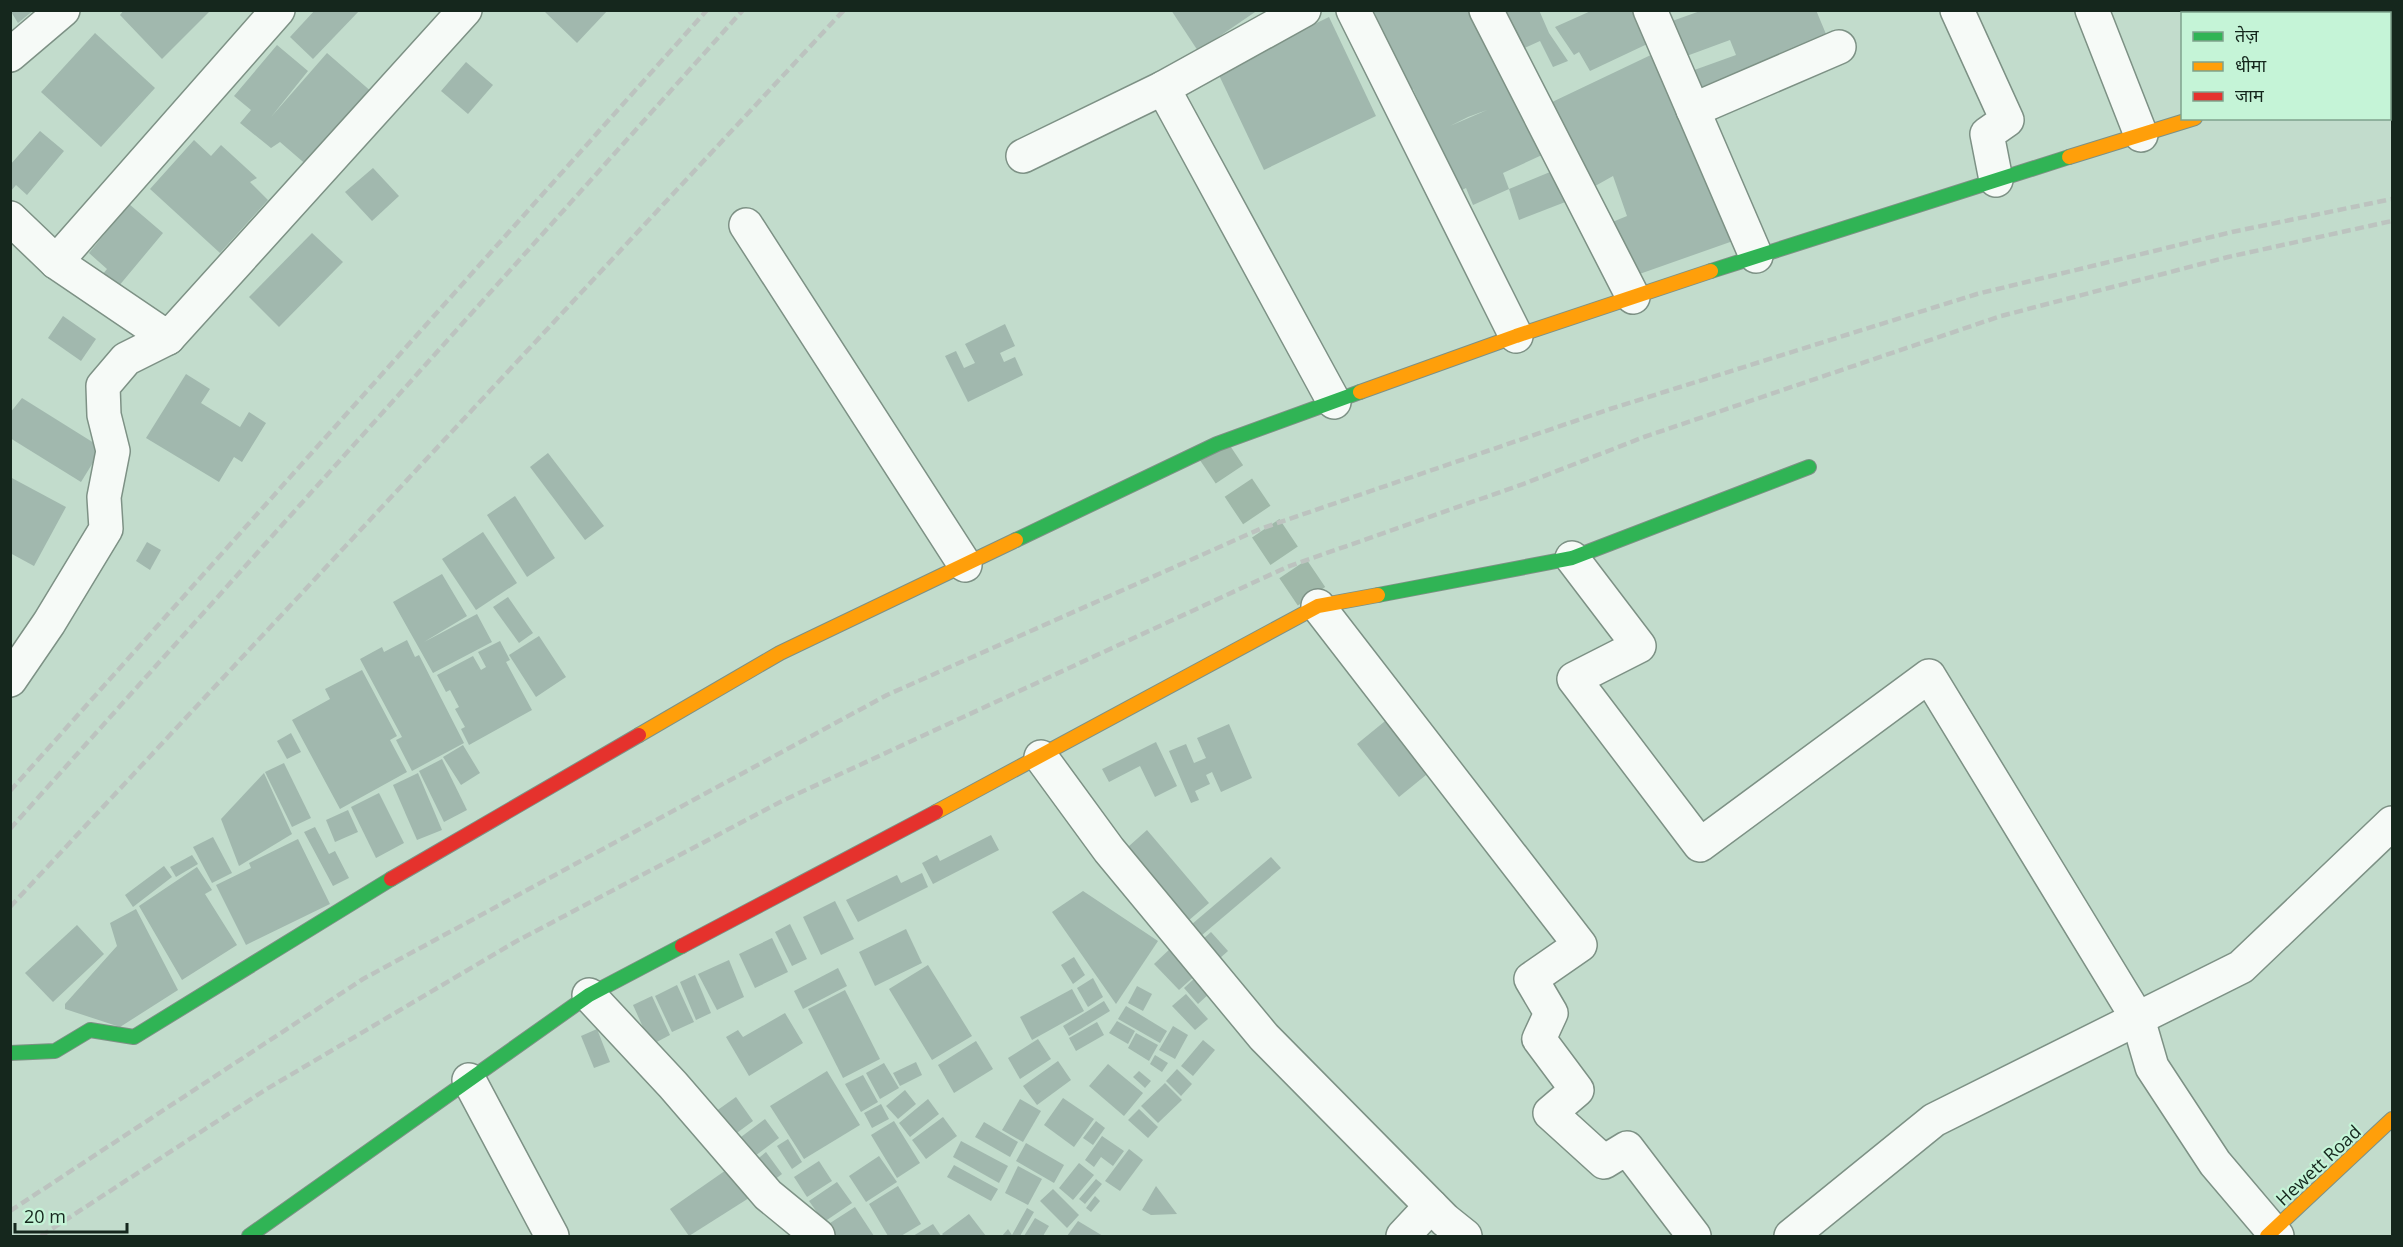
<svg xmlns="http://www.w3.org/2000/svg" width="2403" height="1247" viewBox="0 0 2403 1247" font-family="'Open Sans','Noto Sans Devanagari',sans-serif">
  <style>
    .building { fill: #a1b8ae; fill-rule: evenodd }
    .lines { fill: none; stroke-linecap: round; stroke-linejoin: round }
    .street-tunnel { stroke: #9fb8a9; stroke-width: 33; stroke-dasharray: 33 16; stroke-linecap: butt }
    .street-casing { stroke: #7d9185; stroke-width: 36 }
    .fast-casing { stroke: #7d9185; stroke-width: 16 }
    .slow-casing { stroke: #7d9185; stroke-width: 16 }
    .jam-casing { stroke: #7d9185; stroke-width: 16 }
    .street { stroke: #f6faf7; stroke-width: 33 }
    .fast { stroke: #30b455; stroke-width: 14 }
    .slow { stroke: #ff9f0a; stroke-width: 14 }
    .jam { stroke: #e5322d; stroke-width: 14 }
    .rail { stroke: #bcc3bf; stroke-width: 4.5; stroke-dasharray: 9 4.5; stroke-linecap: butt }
    .labels { text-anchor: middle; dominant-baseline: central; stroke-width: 4.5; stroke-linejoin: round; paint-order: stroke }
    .street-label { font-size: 18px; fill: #15271d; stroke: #c5f4d7 }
  </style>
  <rect width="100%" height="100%" fill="#c2dccc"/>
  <!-- building -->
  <g class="building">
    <polygon points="10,10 34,10 18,23"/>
    <polygon points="124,10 211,10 162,59 120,15"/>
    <polygon points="315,10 360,10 313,59 290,37"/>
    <polygon points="543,10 608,10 577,43"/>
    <polygon points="1171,10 1258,10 1198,51"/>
    <path d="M1370,10h105l38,89 9,-3 20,59 -39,18 6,16 -36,16 -7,-17 -8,4 -48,-86 8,-6 -5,-11 -10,5zM1487,110l-37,16 18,-9z"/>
    <polygon points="1498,10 1539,10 1549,33 1568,61 1553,67 1540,41 1516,52"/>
    <polygon points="1593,10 1647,10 1660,38 1590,71 1579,52 1574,55 1555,27"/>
    <polygon points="1703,10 1816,10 1831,46 1696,100 1686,73 1736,55 1730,40 1673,61 1661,25"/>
    <polygon points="1329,17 1376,116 1264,170 1217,71"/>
    <polygon points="95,33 155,88 101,147 41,92"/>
    <polygon points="277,45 308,71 271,117 327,53 373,93 309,167 280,142 271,148 240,123 251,110 234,96"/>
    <polygon points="1655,53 1733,241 1631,277 1610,223 1627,216 1613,176 1588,190 1548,104"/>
    <polygon points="466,62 493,85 468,114 441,91"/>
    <polygon points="40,131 64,151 27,195 16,185 10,192 10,165"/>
    <polygon points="194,140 211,156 221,145 257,178 250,182 268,200 220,253 150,189"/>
    <polygon points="373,168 399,196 372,221 345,192"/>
    <polygon points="1550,172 1563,173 1573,199 1519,220 1509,189"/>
    <polygon points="129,204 163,233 113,293 98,280 107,269 89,253"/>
    <polygon points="312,233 343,262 279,327 249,297"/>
    <polygon points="63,316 96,339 81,361 48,338"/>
    <polygon points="1005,324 1015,346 1000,353 1004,362 1015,357 1023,375 968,402 945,356 956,351 964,368 975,363 965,344"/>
    <polygon points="186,374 210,389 201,403 240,427 249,412 266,423 242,462 234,457 219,482 146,438"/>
    <polygon points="22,398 102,448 81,482 10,438 10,413"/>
    <polygon points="548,453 604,526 585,540 530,467"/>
    <polygon points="10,477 66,507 34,566 10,553"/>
    <polygon points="515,496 555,558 527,577 487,515"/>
    <polygon points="483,532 517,583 476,610 442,559"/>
    <polygon points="147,542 161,550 150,570 136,561"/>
    <polygon points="442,574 467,616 424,642 477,614 492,642 433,673 393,602"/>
    <polygon points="508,597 533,633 519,643 493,607"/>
    <polygon points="539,636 566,677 536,697 509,655"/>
    <polygon points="407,640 415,657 419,655 464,743 412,771 396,740 402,737 360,659 382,647 384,652"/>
    <polygon points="500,641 510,660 506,662 532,710 469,745 461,729 465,727 455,709 459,707 450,690 446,692 437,675 473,656 481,670 486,667 478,652"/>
    <polygon points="362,670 397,736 390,740 407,772 340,809 292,720 330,699 325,689"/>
    <polygon points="1395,713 1437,766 1399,797 1357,744"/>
    <polygon points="1229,724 1252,778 1221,792 1212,772 1206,775 1210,784 1195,791 1199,800 1191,803 1169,751 1186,744 1194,763 1206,758 1197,738"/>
    <polygon points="291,733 301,752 287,759 277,741"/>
    <polygon points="1156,742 1177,786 1155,797 1140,766 1109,782 1102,769"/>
    <polygon points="463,745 480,773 461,785 443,757"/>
    <polygon points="442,759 467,810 444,822 419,771"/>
    <polygon points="284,763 311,818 292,827 265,772"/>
    <polygon points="264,773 292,834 239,866 221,819"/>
    <polygon points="418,773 442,830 417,840 393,785"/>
    <polygon points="379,793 404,843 376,858 351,807"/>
    <polygon points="348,810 358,832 335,842 326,820"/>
    <polygon points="315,827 329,854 335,851 349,878 333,886 304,832"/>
    <polygon points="1147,830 1209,903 1181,927 1119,855"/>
    <polygon points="991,835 999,850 933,884 922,863 937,855 940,861"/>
    <polygon points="213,837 232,873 212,883 193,847"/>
    <polygon points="298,839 330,904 246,945 216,885 251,868 249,863"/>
    <polygon points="192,855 198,864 176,877 170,867"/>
    <polygon points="1271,857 1281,868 1195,941 1185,930"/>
    <polygon points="164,866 172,877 133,907 125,895"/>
    <polygon points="197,867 212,890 205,894 237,945 182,980 139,906"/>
    <polygon points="922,873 928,887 858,922 846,900 897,875 901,883"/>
    <polygon points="1083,891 1158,941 1116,1004 1052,912"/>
    <polygon points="835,901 854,939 821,955 803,917"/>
    <polygon points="136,909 178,990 120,1027 65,1009 65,1004 117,946 110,923"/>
    <polygon points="790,924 807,959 792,966 775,932"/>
    <polygon points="77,925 104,954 53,1002 25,973"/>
    <polygon points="906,929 922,963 875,986 859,952"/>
    <polygon points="1211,932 1228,951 1211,966 1194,947"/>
    <polygon points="772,938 788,972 755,988 739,954"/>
    <polygon points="1173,946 1198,973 1179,990 1154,964"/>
    <polygon points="1074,957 1085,975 1073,984 1061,965"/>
    <polygon points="729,960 744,997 717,1010 698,974"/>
    <polygon points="928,965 972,1036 932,1060 889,989"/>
    <polygon points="838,968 847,986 803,1009 794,991"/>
    <polygon points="695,975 711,1013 696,1020 680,982"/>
    <polygon points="1197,976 1211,992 1198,1004 1184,988"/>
    <polygon points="1093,978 1103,997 1088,1007 1077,988"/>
    <polygon points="677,985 694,1022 672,1032 655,996"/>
    <polygon points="1137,986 1152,994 1143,1011 1128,1003"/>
    <polygon points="1072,989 1084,1011 1032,1040 1020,1017"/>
    <polygon points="845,990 880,1059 843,1078 808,1009"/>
    <polygon points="1186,994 1208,1019 1195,1030 1172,1006"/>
    <polygon points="652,996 670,1035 651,1045 633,1005"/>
    <polygon points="1104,1001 1110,1011 1069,1036 1063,1026"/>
    <polygon points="1126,1006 1167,1031 1160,1043 1118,1019"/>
    <polygon points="785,1013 803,1043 749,1076 726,1037 738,1030 743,1037"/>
    <polygon points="1117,1021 1135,1031 1128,1044 1109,1033"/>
    <polygon points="1097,1022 1104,1035 1076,1051 1069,1038"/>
    <polygon points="1173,1026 1188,1035 1175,1059 1159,1050"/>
    <polygon points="597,1029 610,1062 594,1068 581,1036"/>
    <polygon points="1136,1033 1158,1045 1149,1061 1128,1048"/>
    <polygon points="1038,1039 1051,1059 1020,1079 1008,1058"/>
    <polygon points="1203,1040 1215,1050 1193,1076 1181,1066"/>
    <polygon points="976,1041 993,1069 954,1093 938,1065"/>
    <polygon points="1155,1055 1168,1063 1162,1072 1150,1064"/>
    <polygon points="1058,1061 1071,1080 1037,1105 1023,1086"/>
    <polygon points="916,1062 922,1075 900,1086 893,1073"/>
    <polygon points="884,1063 899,1088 880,1099 866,1073"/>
    <polygon points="1108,1064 1143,1093 1124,1116 1089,1086"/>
    <polygon points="1177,1069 1192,1084 1181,1096 1166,1081"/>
    <polygon points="827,1071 860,1125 804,1159 770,1106"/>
    <polygon points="1139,1071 1151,1081 1145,1088 1133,1077"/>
    <polygon points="863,1075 878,1102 861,1112 845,1084"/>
    <polygon points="1165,1083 1182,1100 1158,1123 1141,1106"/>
    <polygon points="905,1090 916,1104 898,1119 886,1106"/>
    <polygon points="736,1097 753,1121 730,1138 712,1114"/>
    <polygon points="1063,1098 1094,1119 1074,1147 1044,1125"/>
    <polygon points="928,1099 939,1114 910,1137 899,1123"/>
    <polygon points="1020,1099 1041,1111 1023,1142 1002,1130"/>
    <polygon points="881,1104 889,1119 872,1128 864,1113"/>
    <polygon points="1139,1109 1158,1127 1148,1138 1128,1120"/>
    <polygon points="943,1117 957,1136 926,1159 912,1140"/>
    <polygon points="765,1119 779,1138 747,1162 733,1143"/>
    <polygon points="894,1121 920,1163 897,1178 871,1135"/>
    <polygon points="1096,1121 1105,1128 1093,1145 1083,1138"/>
    <polygon points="984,1122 1018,1142 1010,1157 975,1137"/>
    <polygon points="1102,1136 1124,1151 1113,1166 1101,1157 1094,1167 1085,1160"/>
    <polygon points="788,1139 802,1162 792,1169 777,1146"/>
    <polygon points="961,1141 1008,1166 999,1183 953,1157"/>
    <polygon points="1026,1143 1064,1165 1054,1183 1016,1161"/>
    <polygon points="1129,1149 1143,1160 1120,1191 1105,1181"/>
    <polygon points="766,1152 782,1174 766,1186 750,1165"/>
    <polygon points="879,1156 897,1182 866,1202 849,1176"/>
    <polygon points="819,1161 832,1181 807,1197 794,1177"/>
    <polygon points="1079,1163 1094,1175 1073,1200 1059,1188"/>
    <polygon points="954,1165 998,1189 991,1201 947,1177"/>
    <polygon points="1018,1166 1042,1179 1028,1205 1005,1193"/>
    <polygon points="729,1168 749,1198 689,1236 670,1209"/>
    <polygon points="1096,1179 1102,1184 1085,1204 1079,1199"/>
    <polygon points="837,1182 852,1203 824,1222 809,1201"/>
    <polygon points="898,1186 921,1224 901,1236 888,1236 869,1204"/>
    <polygon points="1156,1186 1177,1214 1151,1215 1142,1210"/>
    <polygon points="1053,1189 1079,1215 1067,1228 1040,1201"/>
    <polygon points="1095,1196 1100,1201 1091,1212 1086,1208"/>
    <polygon points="855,1207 874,1236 835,1236 827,1225"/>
    <polygon points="1027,1208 1034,1212 1020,1236 1002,1236 1008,1229 1012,1235"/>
    <polygon points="969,1214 986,1236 944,1236 942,1234"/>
    <polygon points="1035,1218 1049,1226 1043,1236 1024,1236"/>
    <polygon points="1078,1221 1103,1236 1067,1236"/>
    <polygon points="933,1224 941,1236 913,1236"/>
  </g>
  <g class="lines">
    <!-- street-tunnel -->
    <polyline class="street-tunnel" points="1211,447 1318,606"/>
    <defs>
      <g id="street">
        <polyline points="1353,10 1516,336"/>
        <polyline points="1486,10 1633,297"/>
        <polyline points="1650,10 1756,256"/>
        <polyline points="1957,10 2007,120 1987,134 1996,180"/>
        <polyline points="2092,10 2141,135"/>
        <polyline points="2243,14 2249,10"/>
        <polyline points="10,55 63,10"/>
        <polyline points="2390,73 2392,72"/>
        <polyline points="1163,88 1334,402"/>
        <polyline points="1693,110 1839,47"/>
        <polyline points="1023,156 1163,88 1304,10"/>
        <polyline points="10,218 56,262 168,338 465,10"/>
        <polyline points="746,225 965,565"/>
        <polyline points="56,262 278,10"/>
        <polyline points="1572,558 1639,646 1574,679 1700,845 1929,676 2138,1019 2152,1067 2215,1163 2277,1236"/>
        <polyline points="1318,606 1580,945 1531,979 1551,1013 1539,1039 1577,1090 1550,1113 1604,1162 1627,1148 1694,1236"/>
        <polyline points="10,680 49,623 106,529 104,497 113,451 104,415 103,386 126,359 168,338"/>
        <polyline points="1041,757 1109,850 1264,1037 1445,1220 1465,1236"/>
        <polyline points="589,995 673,1085 768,1195 818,1236"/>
        <polyline points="469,1080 552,1236"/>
        <polyline points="1403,1236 1431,1206"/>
        <polyline points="1791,1236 1934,1120 2241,967 2392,823"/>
      </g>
      <g id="fast">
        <polyline points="1711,271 2069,157"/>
        <polyline points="1016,540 1217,444 1360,392"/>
        <polyline points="1378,595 1572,558 1809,467"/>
        <polyline points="10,1053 55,1051 90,1030 134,1037 391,879"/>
        <polyline points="249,1236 589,995 682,946"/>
      </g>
      <g id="slow">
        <polyline points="2069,157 2195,118"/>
        <polyline points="1360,392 1516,336 1711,271"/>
        <polyline points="639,735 780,653 1016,540"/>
        <polyline points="936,812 1318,606 1378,595"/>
        <polyline points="2267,1236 2392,1119"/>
      </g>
      <g id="jam">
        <polyline points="391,879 639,735"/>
        <polyline points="682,946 936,812"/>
      </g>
    </defs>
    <!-- street casing -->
    <use href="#street" class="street-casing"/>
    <!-- fast casing -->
    <use href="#fast" class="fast-casing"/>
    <!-- slow casing -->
    <use href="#slow" class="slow-casing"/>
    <!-- jam casing -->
    <use href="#jam" class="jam-casing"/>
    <!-- street -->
    <use href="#street" class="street"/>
    <!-- fast -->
    <use href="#fast" class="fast"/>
    <!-- slow -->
    <use href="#slow" class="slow"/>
    <!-- jam -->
    <use href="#jam" class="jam"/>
    <!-- rail -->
    <g class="rail">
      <polyline points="10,791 707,10"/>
      <polyline points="10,829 743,10"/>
      <polyline points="10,907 844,10"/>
      <polyline points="10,1211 363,979 887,695 1260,529 1610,409 1977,294 2232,232 2392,199"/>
      <polyline points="41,1236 265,1090 515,942 782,801 1287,567 1526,483 1644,437 2001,316 2228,257 2392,221"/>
    </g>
  </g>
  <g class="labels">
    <!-- street labels -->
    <g class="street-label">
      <text transform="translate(2318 1165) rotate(-43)">Hewett Road</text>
    </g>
  </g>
  <!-- border -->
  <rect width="2403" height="1247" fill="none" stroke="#15271d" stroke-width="24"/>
  <!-- legend -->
  <rect x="2181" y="12" width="210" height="108" fill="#c5f4d7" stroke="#7fa28d" stroke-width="1.5"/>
  <rect x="2193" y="32" width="30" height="9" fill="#30b455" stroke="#7fa28d" stroke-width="1.5"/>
  <text x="2235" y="42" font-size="18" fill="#15271d">तेज़</text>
  <rect x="2193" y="62" width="30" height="9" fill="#ff9f0a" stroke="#7fa28d" stroke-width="1.5"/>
  <text x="2235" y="72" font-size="18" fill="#15271d">धीमा</text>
  <rect x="2193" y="92" width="30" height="9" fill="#e5322d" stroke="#7fa28d" stroke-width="1.5"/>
  <text x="2235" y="102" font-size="18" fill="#15271d">जाम</text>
  <!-- scale -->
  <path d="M15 1223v9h112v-9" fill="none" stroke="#15271d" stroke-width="3"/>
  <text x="24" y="1223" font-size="18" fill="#15271d" stroke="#c5f4d7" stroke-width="4.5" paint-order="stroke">20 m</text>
</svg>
